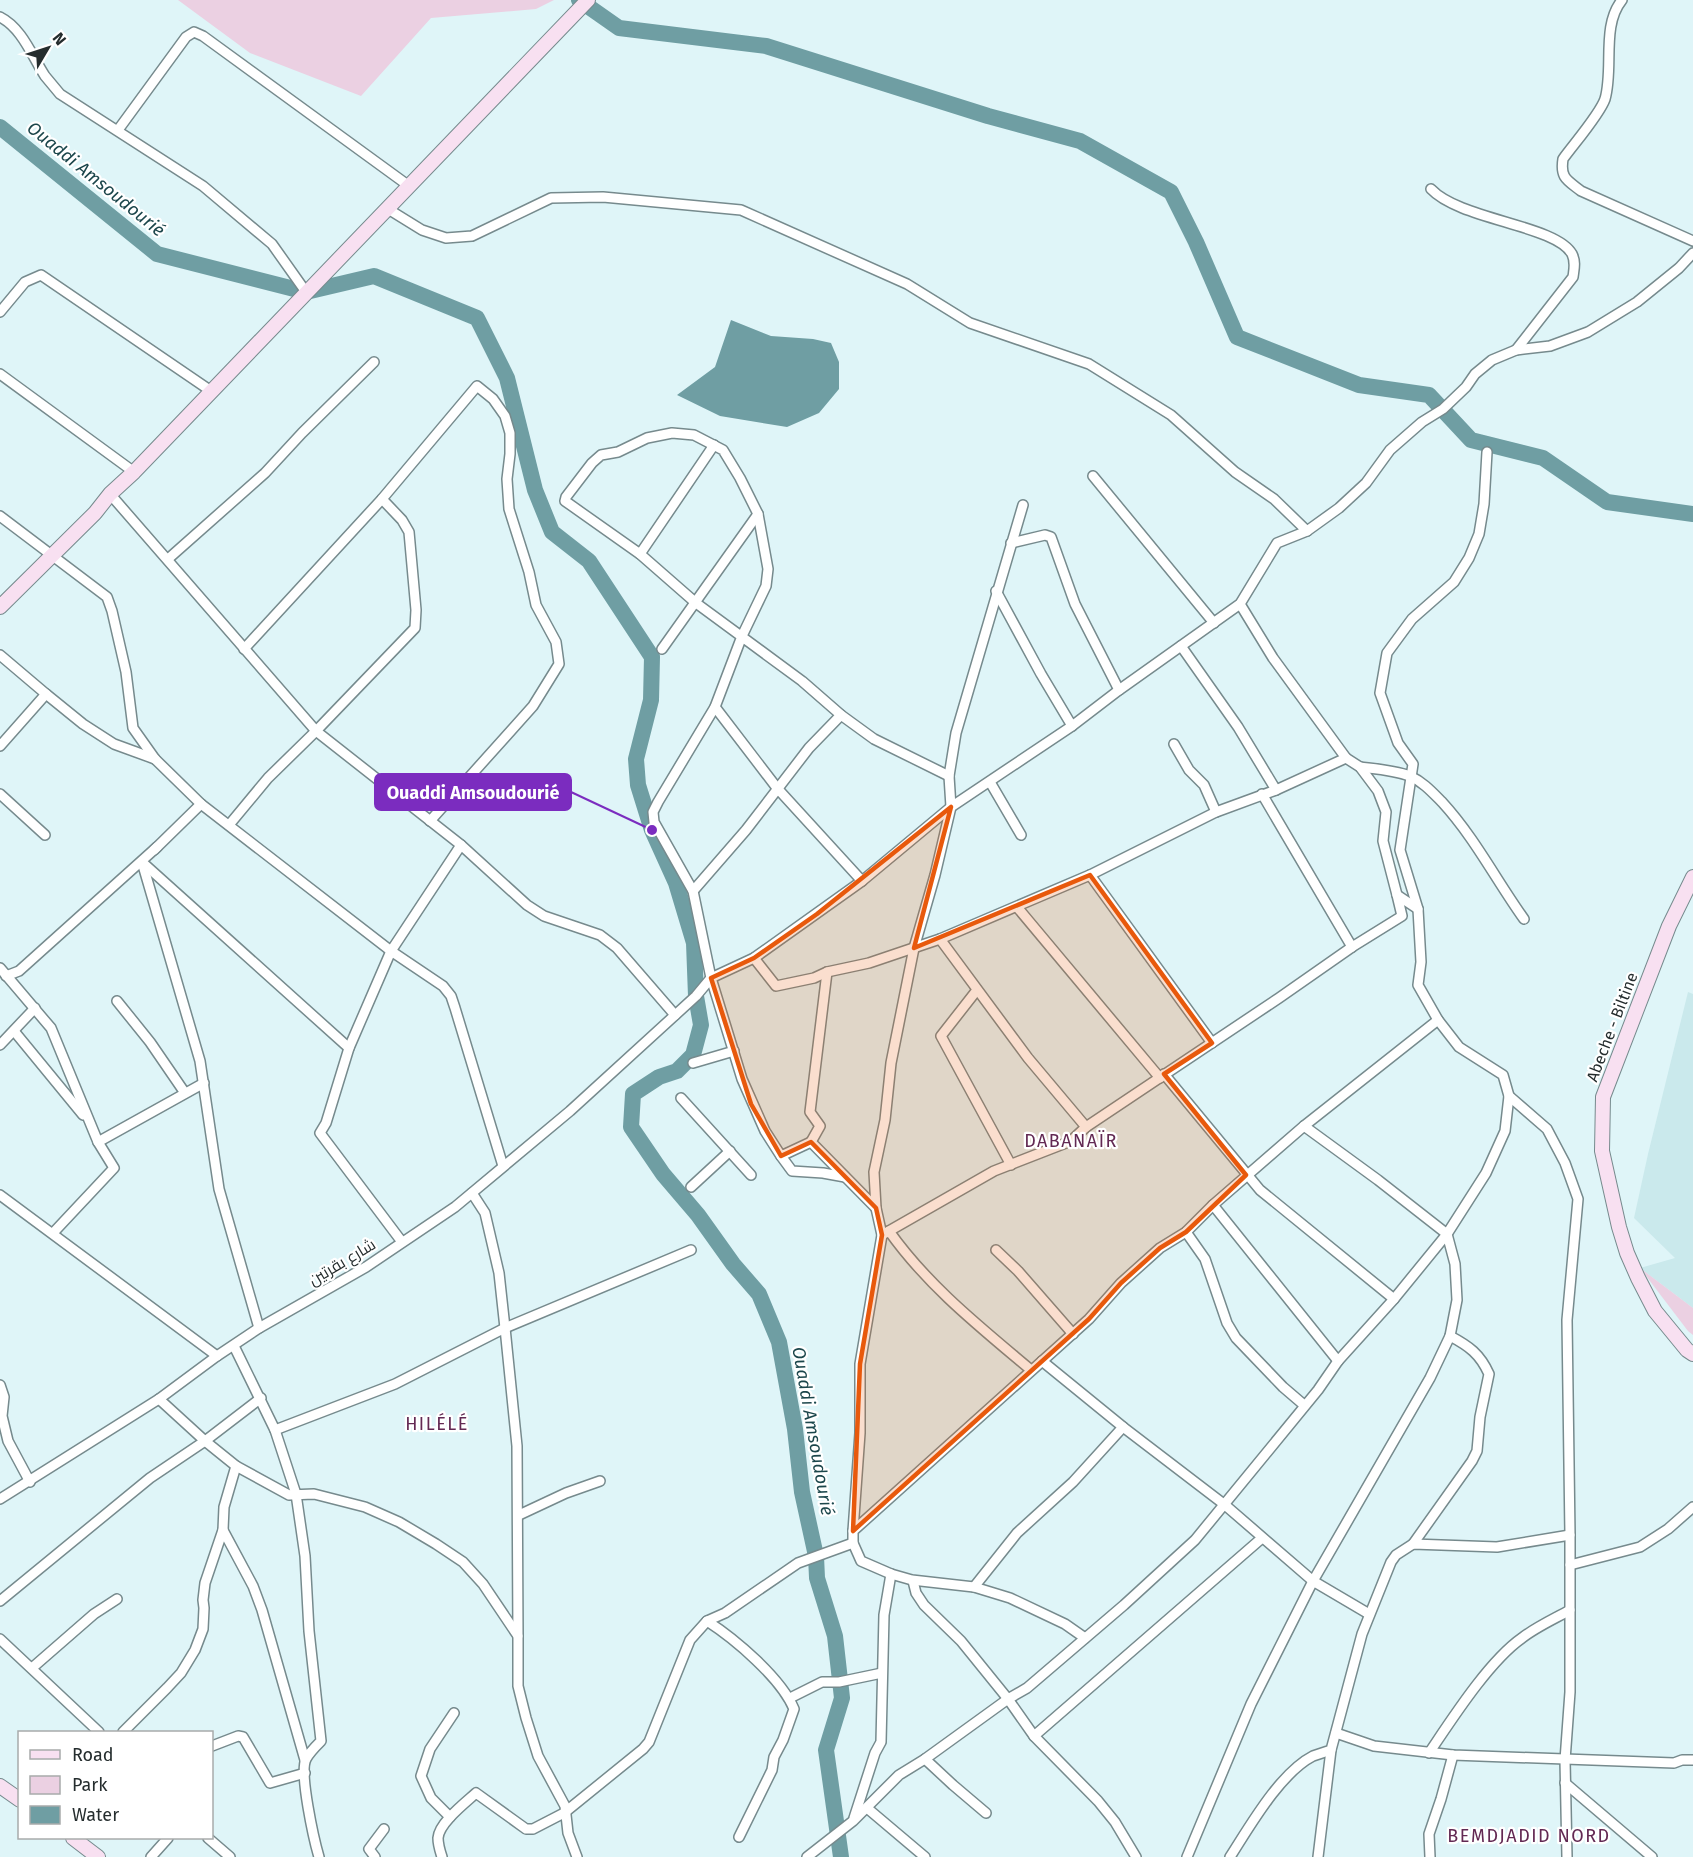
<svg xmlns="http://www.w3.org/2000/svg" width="1693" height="1857" viewBox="0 0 1693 1857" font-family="'Fira Sans',Cairo,sans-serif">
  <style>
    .built { fill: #cae9ec }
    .green { fill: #ebd0e2 }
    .water { fill: #6f9ea3 }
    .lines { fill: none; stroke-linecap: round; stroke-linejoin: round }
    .river { stroke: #6f9ea3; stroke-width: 16 }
    .street-casing { stroke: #768a8d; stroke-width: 12 }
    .secondary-casing { stroke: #768a8d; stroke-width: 16 }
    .street { stroke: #fff; stroke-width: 9 }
    .secondary { stroke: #f8e0f1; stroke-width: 14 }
    .marked { fill: #e8590c; fill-opacity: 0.2; stroke: #e8590c; stroke-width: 4.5; stroke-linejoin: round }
    .labels { text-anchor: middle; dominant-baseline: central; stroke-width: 4.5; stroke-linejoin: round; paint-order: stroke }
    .street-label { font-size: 16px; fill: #252d2e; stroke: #fff }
    .water-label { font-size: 18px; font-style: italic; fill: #1b464b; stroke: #fff }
    .neighbourhood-label { font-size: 18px; letter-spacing: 1.5px; fill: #622953; stroke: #fff }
    .leader { fill: none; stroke: #7b2cbf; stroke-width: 2 }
    .callout-dot { fill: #7b2cbf; stroke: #fff; stroke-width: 2 }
    .callout { fill: #7b2cbf; stroke: #7b2cbf; stroke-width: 2 }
    .callout-label { font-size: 18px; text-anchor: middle; font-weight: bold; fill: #fff }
  </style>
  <rect width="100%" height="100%" fill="#dff5f8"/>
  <!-- built -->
  <polygon class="built" points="1688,992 1693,994 1693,1308 1640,1268 1675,1258 1634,1218 1648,1154"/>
  <!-- green -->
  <g class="green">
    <polygon points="178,0 554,0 536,9 431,18 361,96 250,53"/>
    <polygon points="1640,1268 1693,1308 1693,1335 1688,1331"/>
  </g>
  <!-- water -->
  <polygon class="water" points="731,320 771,336 813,339 831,343 839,362 839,389 819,413 787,427 720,416 677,395 715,367"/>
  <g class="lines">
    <!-- river -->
    <g class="river">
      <polyline points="579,0 619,28 766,46 988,116 1080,141 1171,192 1196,242 1237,337 1359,385 1429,395 1471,440 1543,458 1607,502 1693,514"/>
      <polyline points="0,127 157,254 306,292 374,276 477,318 507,378 535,490 552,532 589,561 652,657 651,700 636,759 638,785 652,830 676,883 694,943 696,996 701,1025 693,1055 677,1071 659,1077 633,1094 631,1127 663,1174 698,1215 733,1264 759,1294 779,1342 795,1429 802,1492 816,1556 817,1578 835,1636 842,1698 826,1750 841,1857"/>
    </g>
    <defs>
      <g id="street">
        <path d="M1622,0c-21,26 -8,68 -17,99 -5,15 -32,46 -42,60 -3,19 4,21 18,32l112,50"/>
        <path d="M0,17c22,11 32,39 45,59 5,6 10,12 15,18l143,92 69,58 34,48"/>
        <polyline points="118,130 186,37 194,32 203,36 409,186"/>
        <path d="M1431,189c29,31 125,36 141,65 4,8 2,15 1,23l-57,73"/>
        <polyline points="388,209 422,230 446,238 472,236 551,198 603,197 741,210 907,284 970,323 1089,364 1171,415 1235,472 1274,499 1307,531"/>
        <polyline points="0,312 25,282 41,275 211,391"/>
        <polyline points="0,374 134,472"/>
        <polyline points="1093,476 1214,623"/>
        <polyline points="110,494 316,731 461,845 527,905 544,916 600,935 617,948 675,1015"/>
        <polyline points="0,516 107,597 112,611 126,672 133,728 155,759 201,804 391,951 443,986 451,996 455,1008 503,1166"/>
        <polyline points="1011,543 1045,535 1051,537 1075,604 1119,690"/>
        <polyline points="640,554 714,445"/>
        <polyline points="168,559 265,473 302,433 374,362"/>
        <polyline points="996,591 1041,674 1072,726"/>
        <polyline points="1181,646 1238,727 1276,790"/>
        <polyline points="244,649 382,499 477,386 493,399 505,416 510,433 510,454 507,479 509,509 529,572 536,605 556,642 559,664 533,706 430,821"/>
        <polyline points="662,649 758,514"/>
        <polyline points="0,655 46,694 0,746"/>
        <polyline points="46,694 83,724 114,744 155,759"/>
        <polyline points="715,707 777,788 862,881"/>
        <polyline points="1174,744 1189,770 1204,785 1216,812"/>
        <polyline points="1346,758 1360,767 1378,791 1386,812 1383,841 1397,895"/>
        <path d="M1360,767c17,2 34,3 50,9 13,6 22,16 32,26 33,36 54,78 82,117"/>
        <polyline points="990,782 1021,835"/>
        <polyline points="0,794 45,835"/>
        <polyline points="1262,794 1352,947"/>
        <polyline points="229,825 268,778 316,731 415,628 416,610 409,532 402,520 382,499"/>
        <polyline points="154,850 201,804"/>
        <polyline points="142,862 200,1061 219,1189 259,1328"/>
        <polyline points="142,862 349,1048"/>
        <polyline points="1090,875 1212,1043"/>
        <polyline points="693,891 746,830 809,748 841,715"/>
        <polyline points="1017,907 1160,1078"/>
        <polyline points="940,939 1028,1058 1086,1127"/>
        <polyline points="754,958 776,986 814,978 827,972 869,963 940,939 1090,875 1216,812 1276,790 1346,758 1273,658 1240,604"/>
        <polyline points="0,968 51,1028 98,1142 114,1168 53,1233"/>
        <polyline points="827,972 810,1112 820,1126 811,1142 876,1208"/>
        <polyline points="6,976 19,971 157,847"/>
        <polyline points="977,990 941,1036 1011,1165"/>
        <polyline points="117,1001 150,1042 185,1093"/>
        <polyline points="14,1031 83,1115"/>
        <polyline points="0,1045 35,1008"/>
        <polyline points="693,1063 734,1051"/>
        <polyline points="1164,1074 1260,1190 1394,1299"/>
        <polyline points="1509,1096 1547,1129 1565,1163 1578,1199 1567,1320 1570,1535 1570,1692 1565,1760 1567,1857"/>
        <polyline points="681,1098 751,1175"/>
        <polyline points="98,1142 204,1083"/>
        <polyline points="811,1142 781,1156 765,1131 742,1079 711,978 693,891 654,822 653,812 658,802 715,707 742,636 766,586 768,569 758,514 740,478 723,450 694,435 672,433 647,438 618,452 601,455 592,463 566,497 565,501 640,554 696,603 802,681 841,715 874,739 949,776"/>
        <polyline points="781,1156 792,1171 823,1173 845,1177"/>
        <polyline points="691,1187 730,1151"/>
        <polyline points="472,1193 485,1213 499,1273 505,1328 517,1446 518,1636"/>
        <polyline points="0,1195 217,1356"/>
        <polyline points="1213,1205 1338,1361"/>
        <path d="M889,1231c39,55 91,96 142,139"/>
        <polyline points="1186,1232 1205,1259 1227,1323 1236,1338 1283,1387 1304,1405"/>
        <polyline points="882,1235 876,1208 874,1172 885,1120 891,1063 914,948 935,875 951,807 949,776 956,733 1023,505"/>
        <polyline points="402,1242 320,1133 326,1123 349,1048 391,951 461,845"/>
        <polyline points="996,1250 1018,1271 1073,1334"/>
        <path d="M234,1346l41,84 21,64 9,62 4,75 12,110c-5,5 -12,12 -15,18 -7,14 8,81 13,98"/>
        <polyline points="1042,1361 1123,1427 1225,1505 1313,1581 1369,1614"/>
        <polyline points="0,1385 4,1397 2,1416 8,1441 30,1482"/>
        <polyline points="159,1399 205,1441 236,1466 289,1495 314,1494 365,1507 399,1522 436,1544 463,1562 483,1584 518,1636 518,1686 526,1718 538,1756 565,1806 568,1833 577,1857"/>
        <polyline points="275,1430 395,1384 505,1328 691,1250"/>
        <polyline points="0,1499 159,1399 217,1356 259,1328 366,1267 455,1207 570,1111 696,996 711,978 754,958 862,881 951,807 1072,726 1119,690 1240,604 1277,543 1307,531 1339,508 1366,483 1390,450 1422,422 1443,409 1466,387 1475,374 1492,360 1516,350 1550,346 1588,332 1637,302 1679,268 1693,253"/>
        <polyline points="519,1515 566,1493 600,1481"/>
        <polyline points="223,1530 253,1586 262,1610 305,1760"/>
        <polyline points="853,1531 860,1433 860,1364 882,1235 994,1171 1071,1141 1086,1127 1279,998 1352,947 1402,916 1397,895 1418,909"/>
        <path d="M1413,1544l59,-83 5,-10 3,-34 9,-43c-9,-20 -20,-28 -39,-38"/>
        <polyline points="1570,1565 1640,1547 1668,1529 1693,1507"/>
        <polyline points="913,1581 916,1593 924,1605 961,1641 1008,1699 1034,1736 1098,1801 1115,1822 1136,1857"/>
        <polyline points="974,1587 1017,1533 1073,1482 1123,1427"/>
        <polyline points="0,1601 150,1478 205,1441 261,1398"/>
        <path d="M707,1621c28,18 74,57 87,88l-11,31 -9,17 -2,13 -33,67"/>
        <polyline points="1085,1638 1065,1624 1010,1598 974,1587 912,1580 891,1574 861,1561 853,1543 853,1531 1089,1319 1121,1283 1160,1248 1186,1232 1213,1205 1304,1126 1438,1020"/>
        <polyline points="0,1639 99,1732"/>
        <polyline points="32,1668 94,1614 117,1599"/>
        <polyline points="790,1698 822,1682 839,1682 882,1673"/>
        <polyline points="123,1732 167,1688 181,1673 195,1650 203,1629 204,1608 203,1600 205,1583 223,1530 224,1507 236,1466"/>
        <polyline points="1336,1733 1374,1746 1453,1755 1674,1763 1682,1760 1693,1760"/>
        <polyline points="1034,1736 1262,1538"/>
        <polyline points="212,1746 238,1736 243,1737 270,1783 305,1773"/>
        <path d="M1429,1753c23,-34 60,-92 93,-115 14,-11 32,-19 48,-28"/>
        <polyline points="925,1759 953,1785 986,1813"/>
        <polyline points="1565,1783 1652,1857"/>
        <polyline points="867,1808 925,1857"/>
        <polyline points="450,1817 431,1798 421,1776 430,1749 454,1713"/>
        <polyline points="854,1818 875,1753 881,1742 884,1615 891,1574"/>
        <polyline points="208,1838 230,1857"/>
        <polyline points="151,1857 168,1838"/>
        <polyline points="375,1857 369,1849 384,1829"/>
        <path d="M442,1857c-2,-6 -4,-13 -4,-19 1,-15 27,-35 38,-45l50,36h7l31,-16 79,-64 6,-7 41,-102 17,-19 18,-8 73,-50 55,-20"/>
        <polyline points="807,1857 853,1821 899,1775 925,1759 1008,1699 1027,1688 1124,1605 1195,1540 1318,1390 1338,1361 1394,1299 1447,1234 1486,1173 1505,1131 1509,1096 1503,1075 1459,1047 1438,1020 1418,985 1421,962 1418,909 1400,850 1413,764 1398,743 1380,693 1387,653 1412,619 1454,582 1469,558 1479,534 1484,504 1487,452"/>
        <polyline points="1187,1857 1251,1704 1313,1581 1430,1378 1450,1336 1457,1300 1455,1264 1447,1234 1378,1180 1304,1126"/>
        <path d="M1230,1857c20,-31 50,-84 83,-101 6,-2 12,-4 18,-6l31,-116 29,-72 5,-7 17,-11 84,3 73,-12"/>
        <polyline points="1318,1857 1331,1750"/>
        <polyline points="1430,1857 1429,1834 1441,1799 1453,1755"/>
      </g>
      <g id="secondary">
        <polyline points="0,607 95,513 110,494 134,472 588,0"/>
        <polyline points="1693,877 1669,926 1603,1097 1602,1151 1619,1227 1627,1253 1638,1278 1655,1311 1687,1350 1693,1354"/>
        <polyline points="0,1786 20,1800"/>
        <polyline points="73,1838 98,1857"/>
      </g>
    </defs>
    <!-- street casing -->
    <use href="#street" class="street-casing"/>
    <!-- secondary casing -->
    <use href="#secondary" class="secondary-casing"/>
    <!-- street -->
    <use href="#street" class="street"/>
    <!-- secondary -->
    <use href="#secondary" class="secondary"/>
  </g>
  <!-- marked area -->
  <path class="marked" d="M951,807l-37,141 176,-73 122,168 -48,31 82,101 -60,57 -26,16 -39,35 -32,36 -236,212 7,-167 22,-129 -6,-27 -65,-66 -30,14 -30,-52 -40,-126 43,-20 63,-44z"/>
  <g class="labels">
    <!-- street labels -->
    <g class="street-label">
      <text transform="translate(1612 1027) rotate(-69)">Abeche - Biltine</text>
      <text transform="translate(342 1262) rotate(-31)">شارع بقرتين</text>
    </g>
    <!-- water labels -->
    <g class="water-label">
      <text transform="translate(96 179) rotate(39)">Ouaddi Amsoudourié</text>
      <text transform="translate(813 1431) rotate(80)">Ouaddi Amsoudourié</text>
    </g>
    <!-- neighbourhood labels -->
    <g class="neighbourhood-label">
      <text x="1071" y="1141">DABANAÏR</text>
      <text x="437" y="1424">HILÉLÉ</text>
      <text x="1529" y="1836">BEMDJADID NORD</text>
    </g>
  </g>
  <!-- callouts -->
  <path class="leader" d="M652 830L571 792"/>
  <circle class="callout-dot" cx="652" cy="830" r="6"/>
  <rect class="callout" x="375" y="774" width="196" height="36" rx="6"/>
  <g class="callout-label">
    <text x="473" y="799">Ouaddi Amsoudourié</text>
  </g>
  <!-- legend -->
  <rect x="18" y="1731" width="195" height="108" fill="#ffffff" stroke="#a8abab" stroke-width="1.5"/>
  <rect x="30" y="1750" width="30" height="9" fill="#f8e0f1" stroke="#a8abab" stroke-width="1.5"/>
  <text x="72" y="1761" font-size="18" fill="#252d2e">Road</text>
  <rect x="30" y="1776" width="30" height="18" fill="#ebd0e2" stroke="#a8abab" stroke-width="1.5"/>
  <text x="72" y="1791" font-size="18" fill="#252d2e">Park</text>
  <rect x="30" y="1806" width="30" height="18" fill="#6f9ea3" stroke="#a8abab" stroke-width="1.5"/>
  <text x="72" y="1821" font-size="18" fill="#252d2e">Water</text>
  <!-- north arrow -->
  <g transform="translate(48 48) rotate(51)" stroke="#ffffff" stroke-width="4.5" paint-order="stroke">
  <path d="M0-4.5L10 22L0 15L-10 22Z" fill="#252d2e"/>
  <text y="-9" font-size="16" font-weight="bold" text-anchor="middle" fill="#252d2e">N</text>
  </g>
</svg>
